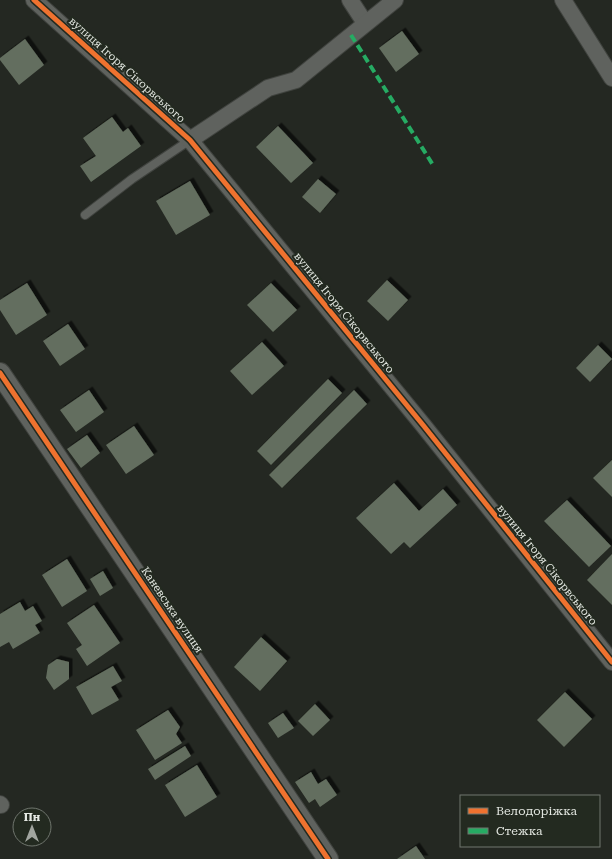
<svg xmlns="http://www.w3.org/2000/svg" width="612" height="859" viewBox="0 0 612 859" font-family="'Roboto Serif',serif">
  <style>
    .building { fill: #636e5f; filter: url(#shadow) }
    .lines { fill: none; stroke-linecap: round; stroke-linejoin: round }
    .service-casing { stroke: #40433f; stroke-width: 10 }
    .minor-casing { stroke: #40433f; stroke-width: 18 }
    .tertiary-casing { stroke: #40433f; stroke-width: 22 }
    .service { stroke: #5f625e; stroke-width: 8 }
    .minor { stroke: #5f625e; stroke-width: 16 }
    .tertiary { stroke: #5f625e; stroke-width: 20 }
    .quiet { stroke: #26ab63; stroke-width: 4; stroke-dasharray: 8 4; stroke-linecap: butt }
    .cycleway-casing { stroke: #232a20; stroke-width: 8 }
    .cycleway { stroke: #ef722f; stroke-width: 5 }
    .labels { text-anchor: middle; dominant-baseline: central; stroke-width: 4; stroke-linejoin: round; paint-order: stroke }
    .street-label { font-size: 11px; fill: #e4e8e2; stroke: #232a20 }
  </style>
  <defs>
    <filter id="shadow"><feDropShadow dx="3.5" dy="-3.5" stdDeviation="0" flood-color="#0009"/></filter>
  </defs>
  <rect width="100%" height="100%" fill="#242822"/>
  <!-- building -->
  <g class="building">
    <polygon points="402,31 419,54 396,72 379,48"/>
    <polygon points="25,39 44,65 19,85 0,60 0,58"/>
    <polygon points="112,117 123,132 128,128 141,146 91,182 80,166 96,156 83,138"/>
    <polygon points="278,126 313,163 291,183 256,147"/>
    <polygon points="318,179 336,194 320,213 302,197"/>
    <polygon points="190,181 210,215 176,235 156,201"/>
    <polygon points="387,280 408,300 388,321 367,301"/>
    <polygon points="27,283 47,315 16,335 0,310 0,300"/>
    <polygon points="271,283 297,310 273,332 247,305"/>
    <polygon points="68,324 85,349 60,366 43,341"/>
    <polygon points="262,342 284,366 252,395 230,371"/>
    <polygon points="598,345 612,359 590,382 576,368"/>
    <polygon points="328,379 342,393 271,465 257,451"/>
    <polygon points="89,390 104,412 76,432 60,410"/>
    <polygon points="354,390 367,404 282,488 269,475"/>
    <polygon points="134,426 154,455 126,474 106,445"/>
    <polygon points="87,435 100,453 81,468 67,449"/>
    <polygon points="612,460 612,497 593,478"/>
    <polygon points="394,483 419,511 443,489 457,505 410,548 404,542 391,554 356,518"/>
    <polygon points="567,500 611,546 589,567 544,521"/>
    <polygon points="612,554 612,605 587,580"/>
    <polygon points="67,559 87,591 62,607 42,575"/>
    <polygon points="103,571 113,588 100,596 90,579"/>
    <polygon points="20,602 25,611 33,606 42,621 35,625 40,633 13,649 9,642 0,647 0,614"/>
    <polygon points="94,605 120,643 87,666 76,649 82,645 67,623"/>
    <polygon points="261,637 287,661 260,691 234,667"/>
    <polygon points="57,659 69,662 69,679 54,690 46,678 48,665"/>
    <polygon points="113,666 122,681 111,687 119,700 92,715 76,687"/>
    <polygon points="565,692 592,719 564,747 537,720"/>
    <polygon points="315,704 330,720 313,736 298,721"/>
    <polygon points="168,710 180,727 176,734 182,743 155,760 136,730"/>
    <polygon points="283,713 294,728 278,738 268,723"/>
    <polygon points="185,746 191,756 155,780 148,769"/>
    <polygon points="197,765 217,797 185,817 165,785"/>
    <polygon points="311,772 318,784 326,779 337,795 320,807 315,799 309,803 295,782"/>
    <polygon points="416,846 425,859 397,859"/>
  </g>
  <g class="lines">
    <defs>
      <polyline id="service" points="85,215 132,179 190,140"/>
      <g id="minor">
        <polyline points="34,0 190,140 423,425 612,662"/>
        <polyline points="350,0 365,23"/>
        <polyline points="563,0 612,78"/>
        <polyline points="190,140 268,88 296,80 395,0"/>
        <polyline points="0,804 1,805"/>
      </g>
      <polyline id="tertiary" points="0,373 328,859"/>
    </defs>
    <!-- service casing -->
    <use href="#service" class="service-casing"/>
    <!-- minor casing -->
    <use href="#minor" class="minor-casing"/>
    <!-- tertiary casing -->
    <use href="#tertiary" class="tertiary-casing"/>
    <!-- service -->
    <use href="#service" class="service"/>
    <!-- minor -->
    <use href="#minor" class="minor"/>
    <!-- tertiary -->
    <use href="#tertiary" class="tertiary"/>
    <!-- quiet -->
    <polyline class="quiet" points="351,35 433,165"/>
    <defs>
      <g id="cycleway">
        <polyline points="34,0 190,140 423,425 612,662"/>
        <polyline points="0,373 328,859"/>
      </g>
    </defs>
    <!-- cycleway casing -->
    <use href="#cycleway" class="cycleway-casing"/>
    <!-- cycleway -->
    <use href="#cycleway" class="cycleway"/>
  </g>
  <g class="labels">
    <!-- street labels -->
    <g class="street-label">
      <text transform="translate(127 70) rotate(42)">вулиця Ігоря Сікорвського</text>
      <text transform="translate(344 313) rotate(51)">вулиця Ігоря Сікорвського</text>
      <text transform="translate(547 565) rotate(51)">вулиця Ігоря Сікорвського</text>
      <text transform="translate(172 610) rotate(56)">Каневська вулиця</text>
    </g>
  </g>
  <!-- legend -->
  <rect x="460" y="795" width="140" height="52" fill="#232a20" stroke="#70766e"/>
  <rect x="468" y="808" width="20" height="6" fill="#ef722f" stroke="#70766e"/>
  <text x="496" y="815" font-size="12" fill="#e4e8e2">Велодоріжка</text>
  <rect x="468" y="828" width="20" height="6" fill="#26ab63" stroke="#70766e"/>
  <text x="496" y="835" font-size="12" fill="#e4e8e2">Стежка</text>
  <!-- north arrow -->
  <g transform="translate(32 827)"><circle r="19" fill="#232a20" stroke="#70766e"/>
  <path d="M0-3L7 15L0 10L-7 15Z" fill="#a1a59f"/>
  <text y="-6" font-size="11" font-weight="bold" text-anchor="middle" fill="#e4e8e2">Пн</text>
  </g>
</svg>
